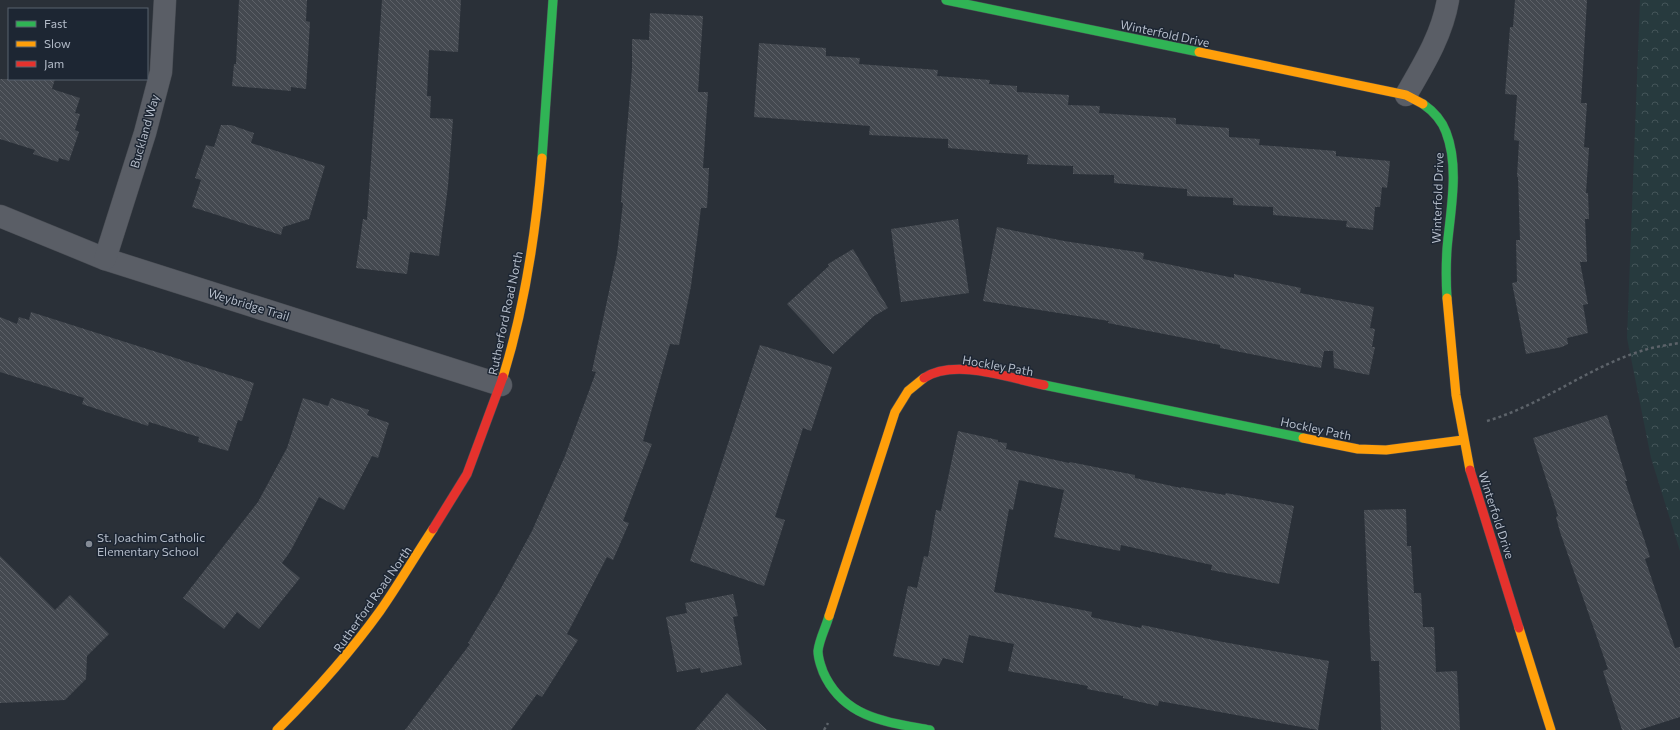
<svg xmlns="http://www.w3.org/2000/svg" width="1680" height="730" viewBox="0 0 1680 730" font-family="Commissioner,sans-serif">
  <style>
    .park { fill: url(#park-crowns) }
    .building { fill: url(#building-back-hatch) }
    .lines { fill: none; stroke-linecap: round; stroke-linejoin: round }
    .street-casing { stroke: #484c53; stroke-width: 23 }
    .fast-casing { stroke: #484c53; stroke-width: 10 }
    .slow-casing { stroke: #484c53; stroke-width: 10 }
    .jam-casing { stroke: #484c53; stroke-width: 10 }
    .path { stroke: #5d636a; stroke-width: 2.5; stroke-dasharray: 3 3; stroke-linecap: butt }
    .street { stroke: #5a5e66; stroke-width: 22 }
    .fast { stroke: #30b455; stroke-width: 9 }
    .slow { stroke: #ff9f0a; stroke-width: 9 }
    .jam { stroke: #e5322d; stroke-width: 9 }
    .poi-dot { fill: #848b96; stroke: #1d2633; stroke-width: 1.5 }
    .labels { text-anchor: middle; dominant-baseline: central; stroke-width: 3; stroke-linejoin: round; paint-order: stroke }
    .street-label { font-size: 12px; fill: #b4bcc9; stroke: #1d2633 }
    .poi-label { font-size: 12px; fill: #b4bcc9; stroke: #1d2633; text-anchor: start }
  </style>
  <defs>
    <pattern id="park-crowns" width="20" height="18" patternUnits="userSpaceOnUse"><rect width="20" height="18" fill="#273a3e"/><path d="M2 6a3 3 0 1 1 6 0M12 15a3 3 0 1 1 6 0" fill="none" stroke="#445559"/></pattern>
    <pattern id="building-back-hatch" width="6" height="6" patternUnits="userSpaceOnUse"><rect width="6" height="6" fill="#444950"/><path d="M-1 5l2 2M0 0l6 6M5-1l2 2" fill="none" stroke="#5d6168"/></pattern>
  </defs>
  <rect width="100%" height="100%" fill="#2a3038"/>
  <!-- park -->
  <polygon class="park" points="1640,0 1680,0 1680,551 1651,458 1627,338"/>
  <!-- building -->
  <g class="building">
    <polygon points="239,0 307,0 306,21 310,22 306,89 291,87 291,91 232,86 234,64 236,64"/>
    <polygon points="382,0 461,0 458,52 429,50 427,96 431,96 430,118 453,119 448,186 439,256 410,252 407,274 356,268 363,219 367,220"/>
    <polygon points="1515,0 1587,0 1581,103 1587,103 1584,147 1589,148 1586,193 1588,193 1589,219 1585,219 1587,262 1580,262 1588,304 1583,305 1588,333 1567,338 1568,344 1562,347 1526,354 1512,283 1517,282 1516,240 1520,240 1518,177 1517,177 1519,141 1514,140 1517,95 1505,94 1510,27 1513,27"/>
    <polygon points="650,13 703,16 698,92 708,92 703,168 709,168 707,208 701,208 691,286 679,345 670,344 643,441 652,444 623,521 629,523 613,560 607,557 567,634 578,640 542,697 537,694 511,730 405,730 470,644 468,643 500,590 532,531 565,456 596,372 592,371 617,254 623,203 621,202 632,69 632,39 649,40"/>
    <polygon points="759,43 826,48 826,56 860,58 859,64 938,70 937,76 990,80 989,84 1017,86 1017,92 1069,95 1068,105 1100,106 1099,113 1176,118 1176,124 1229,128 1229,137 1260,139 1259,145 1336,151 1336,156 1390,161 1387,188 1382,187 1380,207 1375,207 1373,230 1346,227 1347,221 1273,215 1273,207 1233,205 1233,198 1187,196 1187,189 1114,183 1114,175 1073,174 1073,166 1027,164 1028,155 948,148 948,139 869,135 870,126 754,117"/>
    <polygon points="0,79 55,79 52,89 80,98 75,113 80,114 75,130 79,132 69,161 59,158 58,162 33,154 35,150 0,139"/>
    <polygon points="221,125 231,125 254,133 251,143 325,166 309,219 283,227 281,235 192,207 201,180 195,178 206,145 214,147"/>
    <polygon points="958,219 969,293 901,302 891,229"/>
    <polygon points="997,227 1064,241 1144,253 1143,259 1234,278 1234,274 1301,288 1300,293 1374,307 1370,328 1375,329 1372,347 1375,347 1369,375 1334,368 1333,351 1324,351 1321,368 1220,348 1220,345 1108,323 1109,321 983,301"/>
    <polygon points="853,249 888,308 874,316 833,354 787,304 829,266 828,264"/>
    <polygon points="31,312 254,383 242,421 238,420 228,451 198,442 199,437 149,422 148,426 82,404 84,398 0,372 0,317 17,324 19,317 29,320"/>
    <polygon points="760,345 832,367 811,431 803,428 775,517 785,520 764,586 690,561"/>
    <polygon points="303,398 328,406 331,398 369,410 367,415 389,423 378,458 372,456 344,510 319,497 290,552 282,563 300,578 259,629 237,612 224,629 183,598 258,502 287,448"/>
    <polygon points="1607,415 1627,481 1625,481 1650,557 1645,559 1675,648 1680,647 1680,717 1639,730 1622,730 1603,671 1608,669 1560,532 1556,517 1558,516 1533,438"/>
    <polygon points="958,431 998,440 998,442 1007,443 1006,449 1069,463 1070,462 1135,475 1135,478 1181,488 1181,487 1225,495 1226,493 1294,506 1279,584 1211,570 1212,565 1121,545 1120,551 1054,537 1064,490 1019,480 1013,510 1009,509 994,592 1092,612 1091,617 1141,628 1142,625 1223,642 1329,661 1318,730 1159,701 1158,706 1123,698 1123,696 1087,689 1088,686 1008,671 1014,644 969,635 963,663 943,658 939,666 893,656 908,586 917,588 924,556 928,557 936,510 941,511"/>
    <polygon points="1406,509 1407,546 1411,546 1414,593 1421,593 1423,627 1434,627 1436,672 1457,671 1460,730 1381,730 1379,661 1371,661 1364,510"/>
    <polygon points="0,556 55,610 70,595 109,634 87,656 86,679 65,700 0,703"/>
    <polygon points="733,594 738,616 733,617 742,665 701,673 700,668 677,672 666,617 687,613 685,603"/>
    <polygon points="727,693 767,730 695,730"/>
  </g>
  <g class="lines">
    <defs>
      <g id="street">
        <path d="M1406,95c18,-31 36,-60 42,-95"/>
        <polyline points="0,216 105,259 501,385"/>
        <polyline points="105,259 145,133 161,72 165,0"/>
      </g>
      <g id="fast">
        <polyline points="946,0 1199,52"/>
        <path d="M1423,104c10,7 19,17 23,28 14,36 4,80 1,117 -1,16 -1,33 0,49"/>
        <polyline points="542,158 553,0"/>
        <polyline points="1044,385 1303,438"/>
        <path d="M829,616c-3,11 -10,24 -11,35 0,7 4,20 8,27 22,41 62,44 104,52"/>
      </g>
      <g id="slow">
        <polyline points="1199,52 1406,95 1423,104"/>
        <polyline points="1447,298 1456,395 1470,470"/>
        <path d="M503,377c22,-71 33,-145 39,-219"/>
        <polyline points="1303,438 1358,449 1386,450 1463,440"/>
        <polyline points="829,616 895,412 908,391 924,378"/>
        <polyline points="1519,628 1551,730"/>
        <path d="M277,730c37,-37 72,-76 103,-119 19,-27 35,-55 53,-82"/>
      </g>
      <g id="jam">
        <path d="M924,378c31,-20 85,0 120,7"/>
        <polyline points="1470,470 1519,628"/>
        <polyline points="433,529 467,474 503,377"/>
      </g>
    </defs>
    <!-- street casing -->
    <use href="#street" class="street-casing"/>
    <!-- fast casing -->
    <use href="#fast" class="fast-casing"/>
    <!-- slow casing -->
    <use href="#slow" class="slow-casing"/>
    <!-- jam casing -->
    <use href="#jam" class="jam-casing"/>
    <!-- path -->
    <g class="path">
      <path d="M1487,421c55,-16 100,-53 154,-70 12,-4 26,-6 39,-8"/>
      <polyline points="824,730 828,723"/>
    </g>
    <!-- street -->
    <use href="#street" class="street"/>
    <!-- fast -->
    <use href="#fast" class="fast"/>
    <!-- slow -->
    <use href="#slow" class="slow"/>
    <!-- jam -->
    <use href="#jam" class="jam"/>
  </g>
  <!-- markers -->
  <circle class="poi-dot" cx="89" cy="544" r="4"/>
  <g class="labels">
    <!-- street labels -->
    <g class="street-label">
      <text transform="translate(1165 33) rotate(12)">Winterfold Drive</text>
      <text transform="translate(144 131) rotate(-74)">Buckland Way</text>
      <text transform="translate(1437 198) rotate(-88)">Winterfold Drive</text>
      <text transform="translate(249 304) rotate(17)">Weybridge Trail</text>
      <text transform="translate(505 313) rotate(-78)">Rutherford Road North</text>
      <text transform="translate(998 365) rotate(10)">Hockley Path</text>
      <text transform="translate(1316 428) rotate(12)">Hockley Path</text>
      <text transform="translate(1497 515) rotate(72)">Winterfold Drive</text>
      <text transform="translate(372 599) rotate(-55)">Rutherford Road North</text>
    </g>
    <!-- poi labels -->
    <g class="poi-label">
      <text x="97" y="537">St. Joachim Catholic<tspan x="97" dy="14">Elementary School</tspan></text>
    </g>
  </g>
  <!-- legend -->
  <rect x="8" y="8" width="140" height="72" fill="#1d2633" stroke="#59626f"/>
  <rect x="16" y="21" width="20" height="6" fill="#30b455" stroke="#59626f"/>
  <text x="44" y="28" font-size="12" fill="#b4bcc9">Fast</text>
  <rect x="16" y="41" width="20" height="6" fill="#ff9f0a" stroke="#59626f"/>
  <text x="44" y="48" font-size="12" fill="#b4bcc9">Slow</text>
  <rect x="16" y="61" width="20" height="6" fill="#e5322d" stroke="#59626f"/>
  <text x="44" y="68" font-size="12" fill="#b4bcc9">Jam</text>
</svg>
